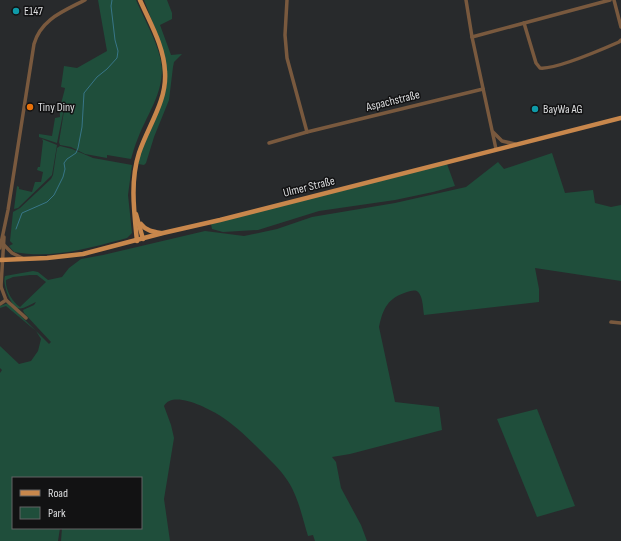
<svg xmlns="http://www.w3.org/2000/svg" width="621" height="541" viewBox="0 0 621 541" font-family="'Sofia Sans Condensed',sans-serif">
  <style>
    .green { fill: #1f4e3b; fill-rule: evenodd }
    .lines { fill: none; stroke-linecap: round; stroke-linejoin: round }
    .stream { stroke: #387688; stroke-width: 1 }
    .minor { stroke: #79593e; stroke-width: 3.5 }
    .major { stroke: #c8874c; stroke-width: 4.5 }
    .culture-dot { fill: #0f9aa8; stroke: #121213; stroke-width: 1.5 }
    .food-dot { fill: #e8710a; stroke: #121213; stroke-width: 1.5 }
    .labels { text-anchor: middle; dominant-baseline: central; stroke-width: 3; stroke-linejoin: round; paint-order: stroke }
    .poi-label { font-size: 12px; fill: #dcdddf; stroke: #121213; text-anchor: start }
    .street-label { font-size: 12px; fill: #dcdddf; stroke: #121213 }
  </style>
  <rect width="100%" height="100%" fill="#282a2c"/>
  <!-- green -->
  <g class="green">
    <path d="M98,0h38c8,19 19,37 24,57 8,30 -12,55 -22,81 -3,7 -5,14 -7,21l-24,-4v3l-22,-4 -14,-7 -11,-2 -1,-3 7,-43 -9,44 -18,-6v-3l13,2 3,-18 5,-1c-1,-10 3,-19 5,-29l-4,-1 3,-21 13,2 30,-17z"/>
    <polygon points="144,0 167,0 172,13 172,19 160,25 171,55 182,54 174,62 173,67 169,100 154,137 146,163 144,165 138,164 140,153 164,96 161,44"/>
    <polygon points="42,139 57,145 52,175 18,208 14,209 17,186 19,187 19,189 32,192 35,182 41,182 43,172 37,170 38,167 40,167 43,141"/>
    <path d="M60,146l12,3 21,9 39,7 -4,30 4,38 -5,5 -7,2c-35,9 -69,19 -106,12l-5,-6 4,-2 -3,-3 3,-29 7,-4 31,-29 2,-4 4,-27z"/>
    <path d="M552,153l13,40 28,-3 2,13 16,4 10,-2v76l-86,-13 4,21v13l-115,13c-1,-6 -1,-17 -5,-22 -3,-4 -8,-2 -12,-1 -19,6 -24,16 -28,35l16,75 44,5 3,23 -92,24 -18,3 4,5 5,26 20,37 6,16h-52l-2,-6 -5,1c-6,-19 -10,-42 -23,-59 -4,-6 -9,-11 -14,-16 -16,-16 -33,-34 -52,-46 -12,-7 -46,-25 -55,-9l7,19 3,13 -10,61 6,42h-109l1,-13h79v-50h-128v50h47l-2,13h-58v-168l2,-3 -2,-2v-22l19,18 12,-3 7,-10 3,-12 -5,-8 -30,-25 -6,2v-2l8,-3 41,41 2,-2 -27,-29 -1,-3 11,-5 2,-3c-5,2 -13,8 -19,6 -7,-4 -15,-25 -12,-32l28,-5 5,1 10,8 14,-3 7,-9 12,-9 22,-4 102,-24 39,5 33,-7 35,-12 83,-14 71,-16 32,-25 6,7zM30,275h7l9,7 -26,25c-8,-5 -15,-18 -14,-27l7,-3z"/>
    <polygon points="447,164 455,186 433,192 395,200 319,211 258,230 223,232 212,229 211,224"/>
    <polygon points="537,409 575,506 537,517 497,419"/>
  </g>
  <g class="lines">
    <!-- stream -->
    <polyline class="stream" points="16,229 22,213 47,202 54,195 63,177 65,169 64,163 67,159 76,153 78,148 82,127 84,93 97,77 107,69 117,58 118,51 115,40 111,6 112,0"/>
    <!-- minor -->
    <g class="minor">
      <polyline points="287,0 285,35 287,58 307,132 483,89"/>
      <polyline points="466,0 472,37 496,149"/>
      <polyline points="614,0 621,27"/>
      <path d="M524,23l12,40 4,5c15,2 63,-19 79,-26l2,-2"/>
      <polyline points="472,37 610,0"/>
      <polyline points="493,132 502,141 515,144"/>
      <polyline points="269,143 307,132"/>
      <polyline points="4,245 12,253 24,259"/>
      <path d="M0,248l8,-38 26,-166c7,-25 30,-33 51,-44"/>
      <polyline points="0,284 6,300 26,318"/>
      <polyline points="1,286 4,237"/>
      <polyline points="0,304 6,300"/>
      <polyline points="611,322 621,323"/>
    </g>
    <!-- major -->
    <g class="major">
      <polyline points="136,214 143,239"/>
      <path d="M141,224c5,7 13,8 20,9"/>
      <path d="M137,241c-3,-30 -7,-60 2,-88 9,-27 28,-52 26,-81 -1,-26 -15,-49 -25,-72"/>
      <polyline points="0,260 47,258 83,254 163,233 220,220 621,118"/>
    </g>
  </g>
  <!-- markers -->
  <g class="culture-dot">
    <circle cx="16" cy="11" r="4"/>
    <circle cx="535" cy="109" r="4"/>
  </g>
  <circle class="food-dot" cx="30" cy="107" r="4"/>
  <g class="labels">
    <!-- poi labels -->
    <g class="poi-label">
      <text x="24" y="11">E147</text>
      <text x="38" y="107">Tiny Diny</text>
      <text x="543" y="109">BayWa AG</text>
    </g>
    <!-- street labels -->
    <g class="street-label">
      <text transform="translate(393 101) rotate(-14)">Aspachstraße</text>
      <text transform="translate(309 187) rotate(-14)">Ulmer Straße</text>
    </g>
  </g>
  <!-- legend -->
  <rect x="12" y="477" width="130" height="52" fill="#121213" stroke="#636365"/>
  <rect x="20" y="490" width="20" height="6" fill="#c8874c" stroke="#636365"/>
  <text x="48" y="497" font-size="12" fill="#dcdddf">Road</text>
  <rect x="20" y="507" width="20" height="12" fill="#1f4e3b" stroke="#636365"/>
  <text x="48" y="517" font-size="12" fill="#dcdddf">Park</text>
</svg>
